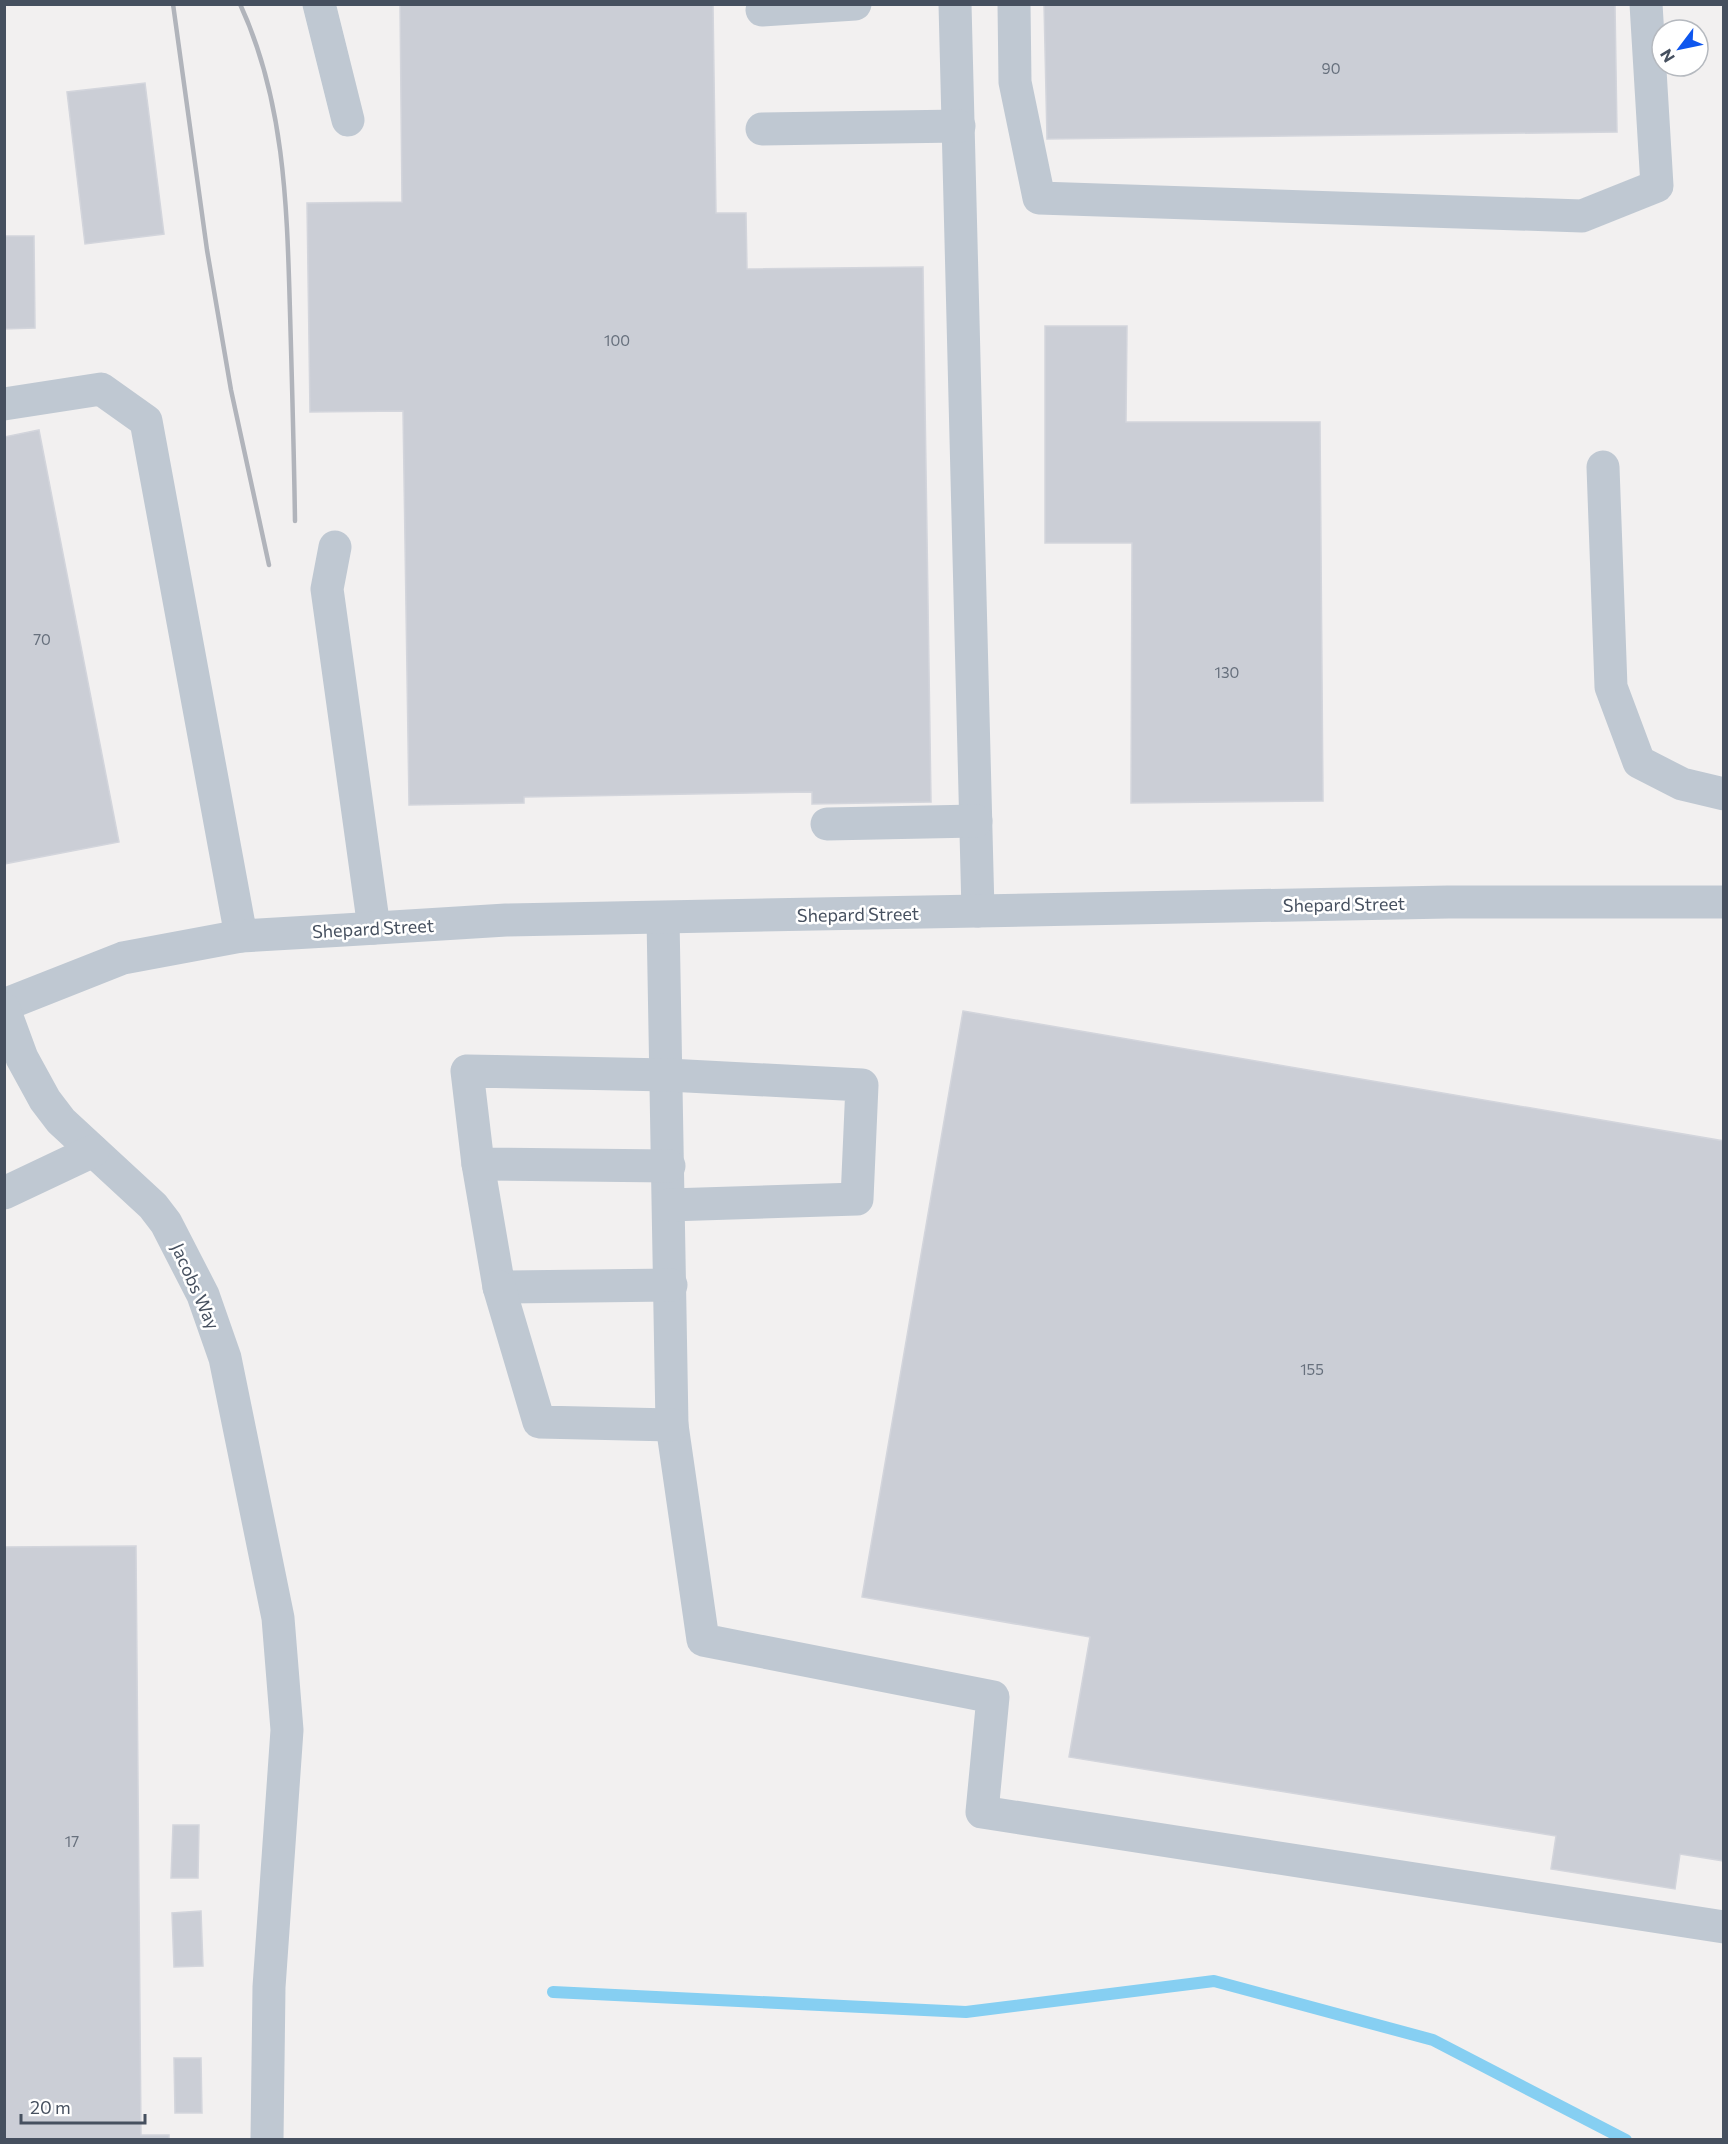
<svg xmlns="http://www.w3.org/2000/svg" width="1728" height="2144" viewBox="0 0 1728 2144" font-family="Commissioner,sans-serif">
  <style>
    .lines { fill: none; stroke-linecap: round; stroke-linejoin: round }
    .stream { stroke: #86cff2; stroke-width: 12 }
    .building { fill: #cbced6; stroke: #d3d5dc; stroke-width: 1.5 }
    .minor { stroke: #bfc8d2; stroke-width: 33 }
    .rail { stroke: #b1b4bb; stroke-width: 4.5 }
    .labels { text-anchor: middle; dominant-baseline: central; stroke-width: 5; stroke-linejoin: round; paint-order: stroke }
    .number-label { font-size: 15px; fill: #67707d }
    .street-label { font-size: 18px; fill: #46505f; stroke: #fff }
  </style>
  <rect width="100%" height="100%" fill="#f2f0f0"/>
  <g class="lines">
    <!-- stream -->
    <polyline class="stream" points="553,1992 966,2012 1214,1981 1433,2040 1626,2140"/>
  </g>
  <!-- building -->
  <g class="building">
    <polygon points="400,4 713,4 716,213 746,213 747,269 923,267 931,802 812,804 812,792 524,797 524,803 409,805 403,411 310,412 307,203 402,202"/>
    <polygon points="1044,4 1615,4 1617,132 1047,139"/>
    <polygon points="145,83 164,234 85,244 67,92"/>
    <polygon points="4,236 34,236 35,328 4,329"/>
    <polygon points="1045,326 1127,326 1126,422 1320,422 1323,801 1131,803 1132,543 1045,543"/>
    <polygon points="39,430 119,842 4,864 4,437"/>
    <polygon points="963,1011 1724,1141 1724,1861 1680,1854 1675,1889 1551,1869 1556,1836 1069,1757 1090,1637 862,1597"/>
    <polygon points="136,1546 141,2135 169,2135 169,2140 4,2140 4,1547"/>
    <polygon points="173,1825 199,1825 198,1878 171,1878"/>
    <polygon points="201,1911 203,1966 174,1967 172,1913"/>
    <polygon points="174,2058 201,2058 202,2113 175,2113"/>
  </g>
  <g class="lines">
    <!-- minor -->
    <g class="minor">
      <polyline points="319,4 348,120"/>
      <polyline points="955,4 978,911"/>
      <polyline points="1014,4 1015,82 1039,198 1582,216 1657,186 1646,4"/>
      <polyline points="762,10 855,4"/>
      <polyline points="762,129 959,126"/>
      <polyline points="4,404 101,389 146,421 241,936"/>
      <polyline points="1603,467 1611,687 1639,762 1682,784 1724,794"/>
      <polyline points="335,547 327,589 374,928"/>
      <polyline points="827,824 976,821"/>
      <polyline points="663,918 672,1425 703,1640 993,1697 982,1812 1724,1927"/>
      <polyline points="4,1005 123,958 241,936 344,930 506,920 1448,902 1724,902"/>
      <polyline points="4,1009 22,1058 45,1100 61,1121 153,1206 166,1223 203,1295 225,1358 278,1618 287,1730 269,1987 267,2140"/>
      <polyline points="478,1164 499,1287 671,1285"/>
      <polyline points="669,1166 478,1164 467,1071 668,1075 862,1085 857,1199 669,1205"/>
      <polyline points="4,1193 93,1151"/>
      <polyline points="499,1287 539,1422 672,1425"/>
    </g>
    <!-- rail -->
    <g class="rail">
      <polyline points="173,4 207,250 231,390 269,565"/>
      <path d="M240,4c45,97 47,204 50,308 2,70 4,139 5,209"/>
    </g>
  </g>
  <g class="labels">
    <!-- number labels -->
    <g class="number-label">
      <text x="1331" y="68">90</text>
      <text x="617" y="340">100</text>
      <text x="42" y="639">70</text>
      <text x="1227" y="672">130</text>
      <text x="1312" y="1369">155</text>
      <text x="72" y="1841">17</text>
    </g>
    <!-- street labels -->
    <g class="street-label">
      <text transform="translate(1344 904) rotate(-1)">Shepard Street</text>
      <text transform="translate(858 914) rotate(-1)">Shepard Street</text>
      <text transform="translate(373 928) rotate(-3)">Shepard Street</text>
      <text transform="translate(196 1286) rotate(66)">Jacobs Way</text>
    </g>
  </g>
  <!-- border -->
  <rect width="1728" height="2144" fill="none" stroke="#46505f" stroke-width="12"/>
  <!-- north arrow -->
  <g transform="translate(1680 48) rotate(238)"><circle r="28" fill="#ffffff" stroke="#b5b9bf" stroke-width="1.5"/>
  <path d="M0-4.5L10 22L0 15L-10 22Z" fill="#0e56ee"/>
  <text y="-9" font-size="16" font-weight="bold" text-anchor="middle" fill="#46505f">N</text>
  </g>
  <!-- scale -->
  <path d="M21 2114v9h124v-9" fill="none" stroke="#46505f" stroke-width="3"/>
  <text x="30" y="2114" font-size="18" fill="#46505f" stroke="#ffffff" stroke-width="4.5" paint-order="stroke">20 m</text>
</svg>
